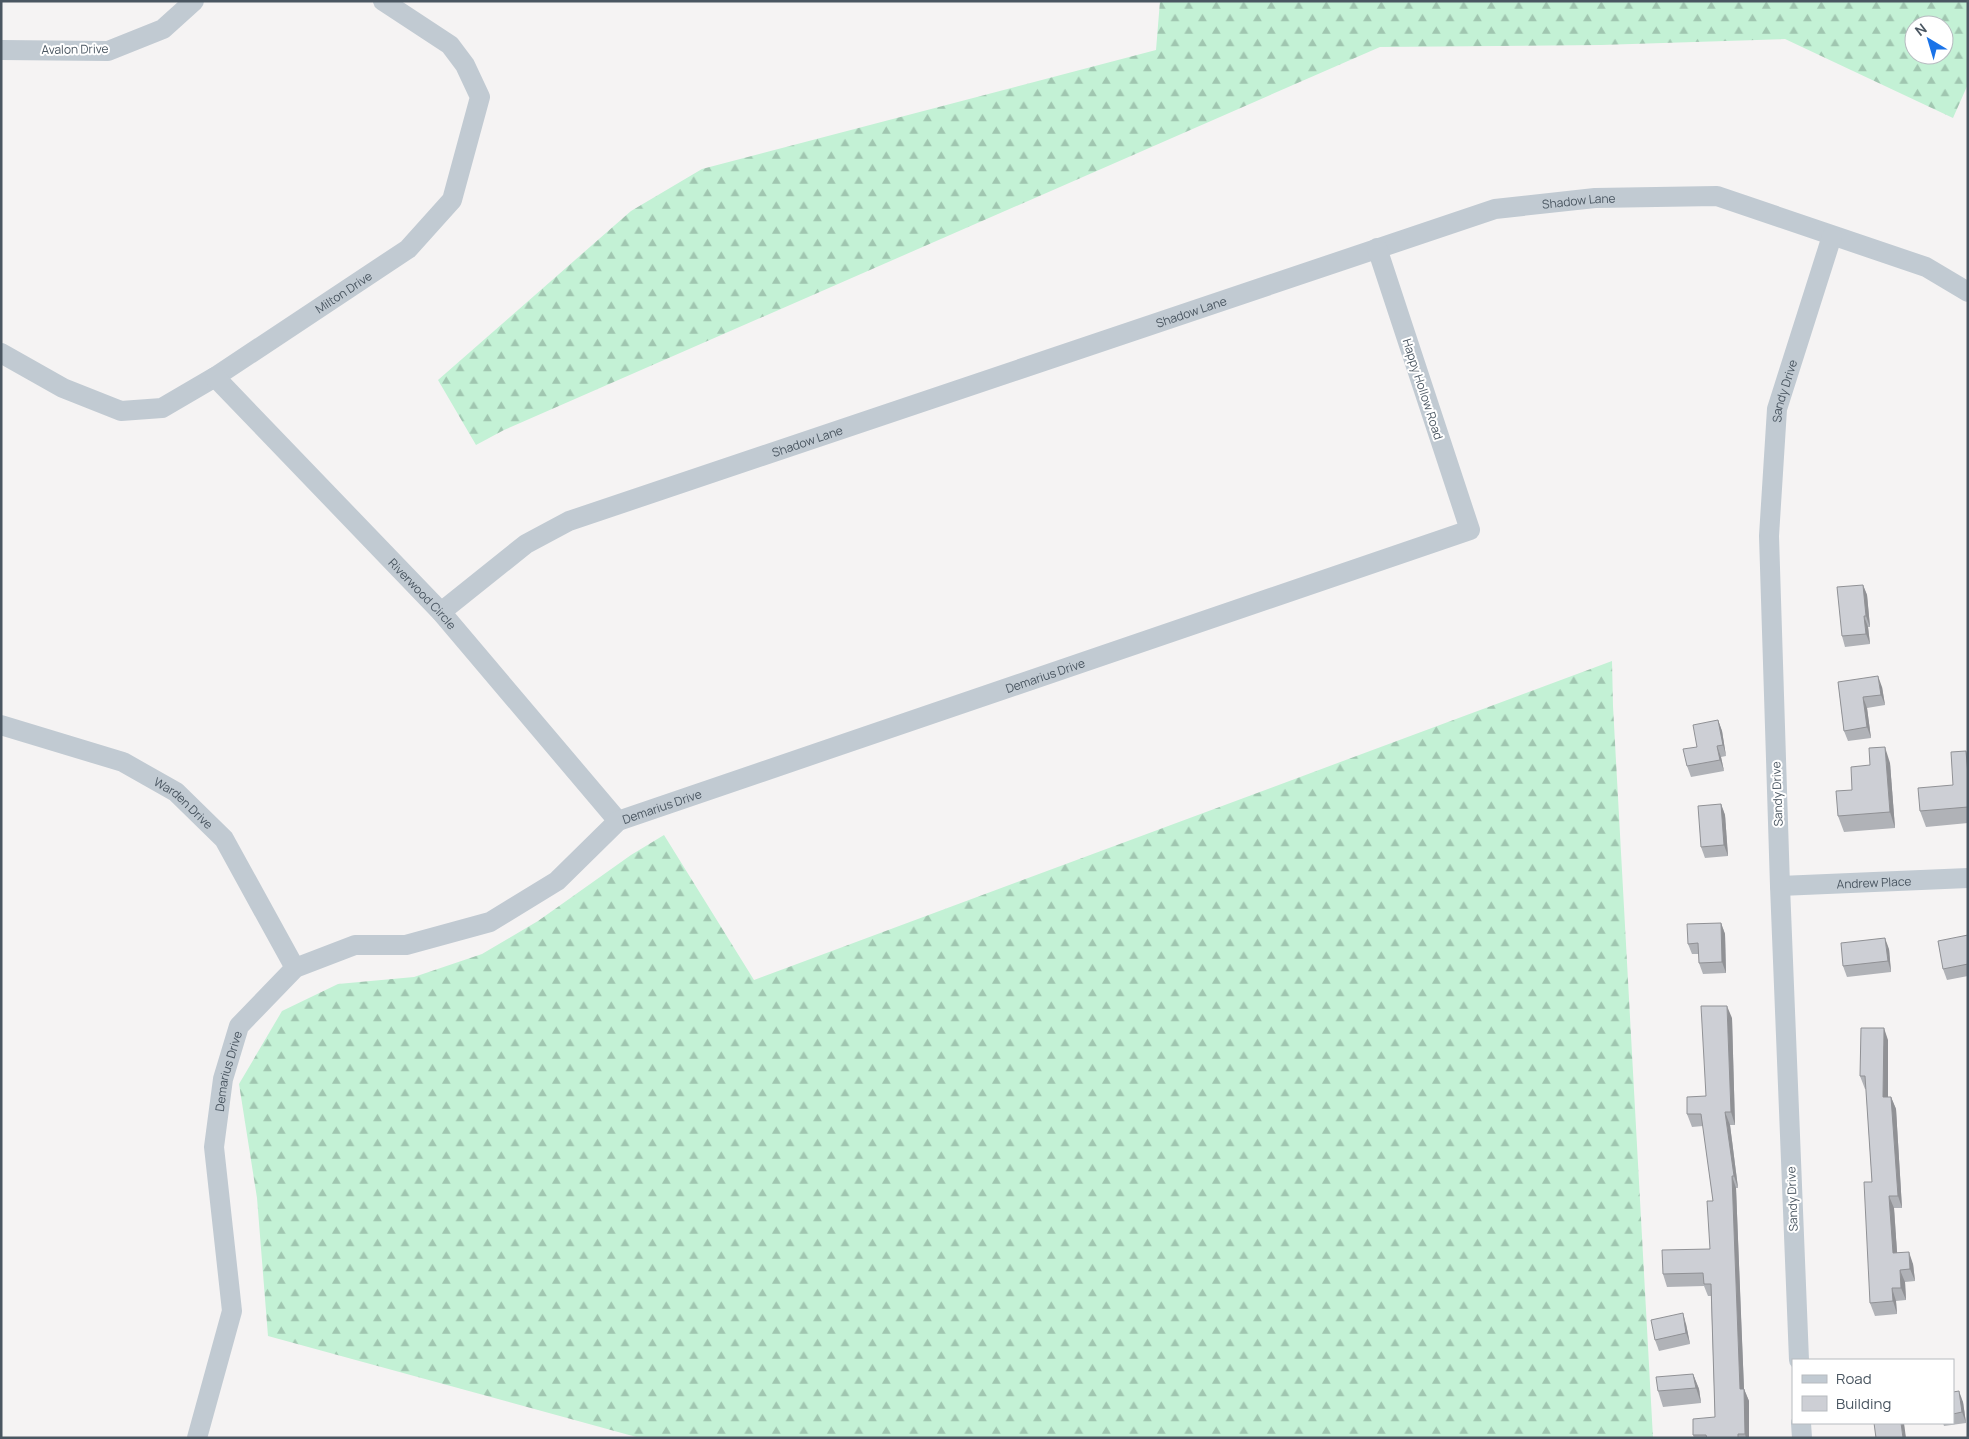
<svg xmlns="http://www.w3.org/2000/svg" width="1969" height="1439" viewBox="0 0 1969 1439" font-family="Manrope,sans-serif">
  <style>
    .forest { fill: url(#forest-firs); fill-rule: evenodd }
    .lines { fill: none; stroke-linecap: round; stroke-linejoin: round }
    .street { stroke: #c1cad2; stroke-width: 20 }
    .wall { fill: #b0b2b7 }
    .shaded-wall { fill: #909195 }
    .building { fill: #cdcfd5; stroke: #909195 }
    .labels { text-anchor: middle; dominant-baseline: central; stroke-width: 4; stroke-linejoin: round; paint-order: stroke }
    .street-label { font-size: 12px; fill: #4a5661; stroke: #fff }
  </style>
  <defs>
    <pattern id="forest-firs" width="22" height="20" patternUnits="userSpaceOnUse" patternTransform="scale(1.25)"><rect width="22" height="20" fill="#c3f1d5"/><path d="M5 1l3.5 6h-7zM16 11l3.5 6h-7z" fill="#a0c6b0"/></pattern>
  </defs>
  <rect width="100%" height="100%" fill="#f5f3f3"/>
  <!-- forest -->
  <g class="forest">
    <path d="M1160,1h808v83l-15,34 -168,-79 -184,6 -221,2 -876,383 -28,15 -38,-65 193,-169 71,-42 454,-119zM1914,25h30v30h-30z"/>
    <polygon points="1612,661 1613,706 1653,1438 640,1438 268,1336 257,1198 239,1084 282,1011 338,984 414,977 482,954 538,921 631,855 664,835 754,980"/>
  </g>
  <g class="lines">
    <!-- street -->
    <g class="street">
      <polyline points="1,50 108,51 163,29 194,1"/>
      <path id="s1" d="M1,353l62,35 58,23 41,-3 53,-31 193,-128 44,-49 28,-103 -15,-32 -15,-20 -67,-44"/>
      <path id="s2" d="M215,377l226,235 177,209"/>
      <path id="s3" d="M441,612l85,-68 43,-23 926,-312 100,-11 122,-2 209,71 42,25"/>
      <path id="s4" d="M1,725l122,37 53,30 48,47 71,129"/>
      <path id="s5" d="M1780,886l188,-8"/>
      <path id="s6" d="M1799,1360l-19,-474 -11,-350 8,-127 55,-173"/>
      <polyline points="1801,1423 1802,1438"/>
      <path id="s7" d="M197,1438l35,-127 -18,-164 9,-68 16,-53 56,-58 60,-23h51l84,-23 67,-41 61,-60 852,-291 -93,-282"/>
    </g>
  </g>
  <!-- wall -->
  <g class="wall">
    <polygon points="1863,585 1867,595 1870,627 1868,627 1870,644 1845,647 1842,636"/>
    <polygon points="1838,682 1882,687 1885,705 1867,708 1871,738 1848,741 1844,731"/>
    <polygon points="1718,720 1722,731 1726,756 1721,757 1724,771 1691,777 1687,766 1697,747"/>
    <polygon points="1968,757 1968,823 1926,827 1920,811 1953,785"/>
    <polygon points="1890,763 1895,828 1844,832 1838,816 1852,790 1870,765"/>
    <polygon points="1721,804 1725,815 1728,856 1705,858 1701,847"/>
    <polygon points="1721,923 1725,934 1726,973 1703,974 1699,963 1699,954 1692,954 1688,944"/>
    <polygon points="1968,935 1968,976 1947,980 1943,969"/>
    <polygon points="1889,949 1891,972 1847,977 1843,966"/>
    <polygon points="1732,1018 1735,1125 1730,1125 1738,1188 1736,1188 1741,1317 1744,1389 1749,1401 1749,1438 1694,1438 1693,1435 1715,1417 1711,1296 1708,1296 1704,1286 1667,1287 1663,1274 1710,1249 1713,1201 1703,1126 1692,1127 1687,1114 1706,1096"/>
    <polygon points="1888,1040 1888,1097 1891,1097 1896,1109 1902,1208 1894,1208 1897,1253 1913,1264 1915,1281 1905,1282 1906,1300 1896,1301 1897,1314 1875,1316 1870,1303 1872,1182 1866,1089 1865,1089 1860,1076"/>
    <polygon points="1686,1324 1690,1344 1659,1351 1655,1340"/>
    <polygon points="1693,1374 1699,1389 1701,1403 1663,1407 1658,1391"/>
    <polygon points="1953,1392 1963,1402 1966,1423 1944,1426 1943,1423 1953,1423"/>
  </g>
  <!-- shaded-wall -->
  <g class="shaded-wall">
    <polygon points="1863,585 1867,595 1870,627 1866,616"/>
    <polygon points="1864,616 1868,627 1870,644 1866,634"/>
    <polygon points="1878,676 1882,687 1885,705 1881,695"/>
    <polygon points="1863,697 1867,708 1871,738 1867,727"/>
    <polygon points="1718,720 1722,731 1726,756 1723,745"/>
    <polygon points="1717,746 1721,757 1724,771 1720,760"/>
    <polygon points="1885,747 1890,763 1895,828 1890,812"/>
    <polygon points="1966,751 1968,757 1968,775"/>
    <polygon points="1721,804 1725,815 1728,856 1724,845"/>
    <polygon points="1721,923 1725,934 1726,973 1722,962"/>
    <polygon points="1885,938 1889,949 1891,972 1888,961"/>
    <polygon points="1727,1006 1732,1018 1735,1125 1731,1112"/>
    <polygon points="1884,1028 1888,1040 1888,1109 1883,1097"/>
    <polygon points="1891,1097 1896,1109 1902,1208 1898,1196"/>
    <polygon points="1725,1112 1730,1125 1738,1188 1734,1176"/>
    <polygon points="1732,1176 1736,1188 1744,1389 1749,1401 1749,1438 1746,1438 1745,1434 1740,1389"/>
    <polygon points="1889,1196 1894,1208 1898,1266 1893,1253"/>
    <polygon points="1909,1252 1913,1264 1915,1281 1910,1269"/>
    <polygon points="1900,1270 1905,1282 1906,1300 1901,1288"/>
    <polygon points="1892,1288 1896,1301 1897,1314 1893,1301"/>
    <polygon points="1683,1313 1686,1324 1690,1344 1686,1333"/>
    <polygon points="1693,1374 1699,1389 1701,1403 1696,1388"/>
    <polygon points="1959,1391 1963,1402 1966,1423 1962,1412"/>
    <polygon points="1901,1423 1904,1423 1906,1438 1903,1438"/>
  </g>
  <!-- building -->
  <g class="building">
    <polygon points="1863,585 1866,616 1864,616 1866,634 1842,636 1837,587"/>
    <polygon points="1878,676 1881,695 1863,697 1867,727 1844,731 1838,682"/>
    <polygon points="1718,720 1723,745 1717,746 1720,760 1687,766 1683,749 1697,747 1693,725"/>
    <polygon points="1885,747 1890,812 1838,816 1836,791 1852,790 1851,767 1870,765 1869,748"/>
    <polygon points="1966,751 1968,775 1968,807 1920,811 1918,788 1953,785 1951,752"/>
    <polygon points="1721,804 1724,845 1701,847 1698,806"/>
    <polygon points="1721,923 1722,962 1699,963 1698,943 1688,944 1687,924"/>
    <polygon points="1968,935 1968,964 1943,969 1938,941"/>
    <polygon points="1885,938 1888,961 1843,966 1841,943"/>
    <polygon points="1701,1006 1727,1006 1731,1112 1725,1112 1734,1176 1732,1176 1740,1389 1744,1389 1745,1434 1738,1434 1738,1438 1707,1438 1706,1435 1693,1435 1693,1419 1715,1417 1711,1284 1704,1284 1703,1273 1663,1274 1662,1250 1710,1249 1707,1201 1713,1201 1701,1114 1687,1114 1687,1097 1706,1096"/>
    <polygon points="1861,1028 1884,1028 1883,1097 1891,1097 1898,1196 1889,1196 1893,1253 1909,1252 1910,1269 1900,1270 1901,1288 1892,1288 1893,1301 1870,1303 1864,1182 1872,1182 1865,1076 1860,1076"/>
    <polygon points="1683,1313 1686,1333 1655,1340 1651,1320"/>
    <polygon points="1693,1374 1696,1388 1658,1391 1656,1377"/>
    <polygon points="1959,1391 1962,1412 1953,1414 1953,1392"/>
    <polygon points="1874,1423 1901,1423 1903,1438 1876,1438"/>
  </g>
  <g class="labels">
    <!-- street labels -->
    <g class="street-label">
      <text transform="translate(75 49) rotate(-1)">Avalon Drive</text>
      <text stroke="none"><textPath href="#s3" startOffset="1219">Shadow Lane</textPath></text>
      <text stroke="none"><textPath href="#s1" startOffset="390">Milton Drive</textPath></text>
      <text stroke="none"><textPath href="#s3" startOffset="814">Shadow Lane</textPath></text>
      <text transform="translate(1423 389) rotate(72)">Happy Hollow Road</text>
      <text stroke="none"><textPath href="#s6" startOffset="971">Sandy Drive</textPath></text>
      <text stroke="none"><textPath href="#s3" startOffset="409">Shadow Lane</textPath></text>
      <text stroke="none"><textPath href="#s2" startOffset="300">Riverwood Circle</textPath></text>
      <text stroke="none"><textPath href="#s7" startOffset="1319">Demarius Drive</textPath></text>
      <text transform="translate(1777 794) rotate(-92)">Sandy Drive</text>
      <text stroke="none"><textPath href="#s4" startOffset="201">Warden Drive</textPath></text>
      <text stroke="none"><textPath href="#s7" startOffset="914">Demarius Drive</textPath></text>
      <text stroke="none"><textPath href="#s5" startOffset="94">Andrew Place</textPath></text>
      <text stroke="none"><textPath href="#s7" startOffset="374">Demarius Drive</textPath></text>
      <text transform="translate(1792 1199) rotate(-92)">Sandy Drive</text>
    </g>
  </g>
  <!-- border -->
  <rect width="1969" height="1439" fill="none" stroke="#4a5661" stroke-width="5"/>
  <!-- legend -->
  <rect x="1792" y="1359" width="162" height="65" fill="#ffffff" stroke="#b7bbc0"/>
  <rect x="1802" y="1375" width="25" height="8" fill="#c1cad2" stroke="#b7bbc0"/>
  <text x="1836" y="1384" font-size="15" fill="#4a5661">Road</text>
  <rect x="1802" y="1396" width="25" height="15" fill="#cdcfd5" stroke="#b7bbc0"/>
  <text x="1836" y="1409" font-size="15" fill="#4a5661">Building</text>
  <!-- north arrow -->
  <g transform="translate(1929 40) rotate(322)"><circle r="24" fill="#ffffff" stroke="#b7bbc0"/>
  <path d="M0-4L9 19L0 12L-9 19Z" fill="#1a73e8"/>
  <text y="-8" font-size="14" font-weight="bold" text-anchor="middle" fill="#4a5661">N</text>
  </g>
</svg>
